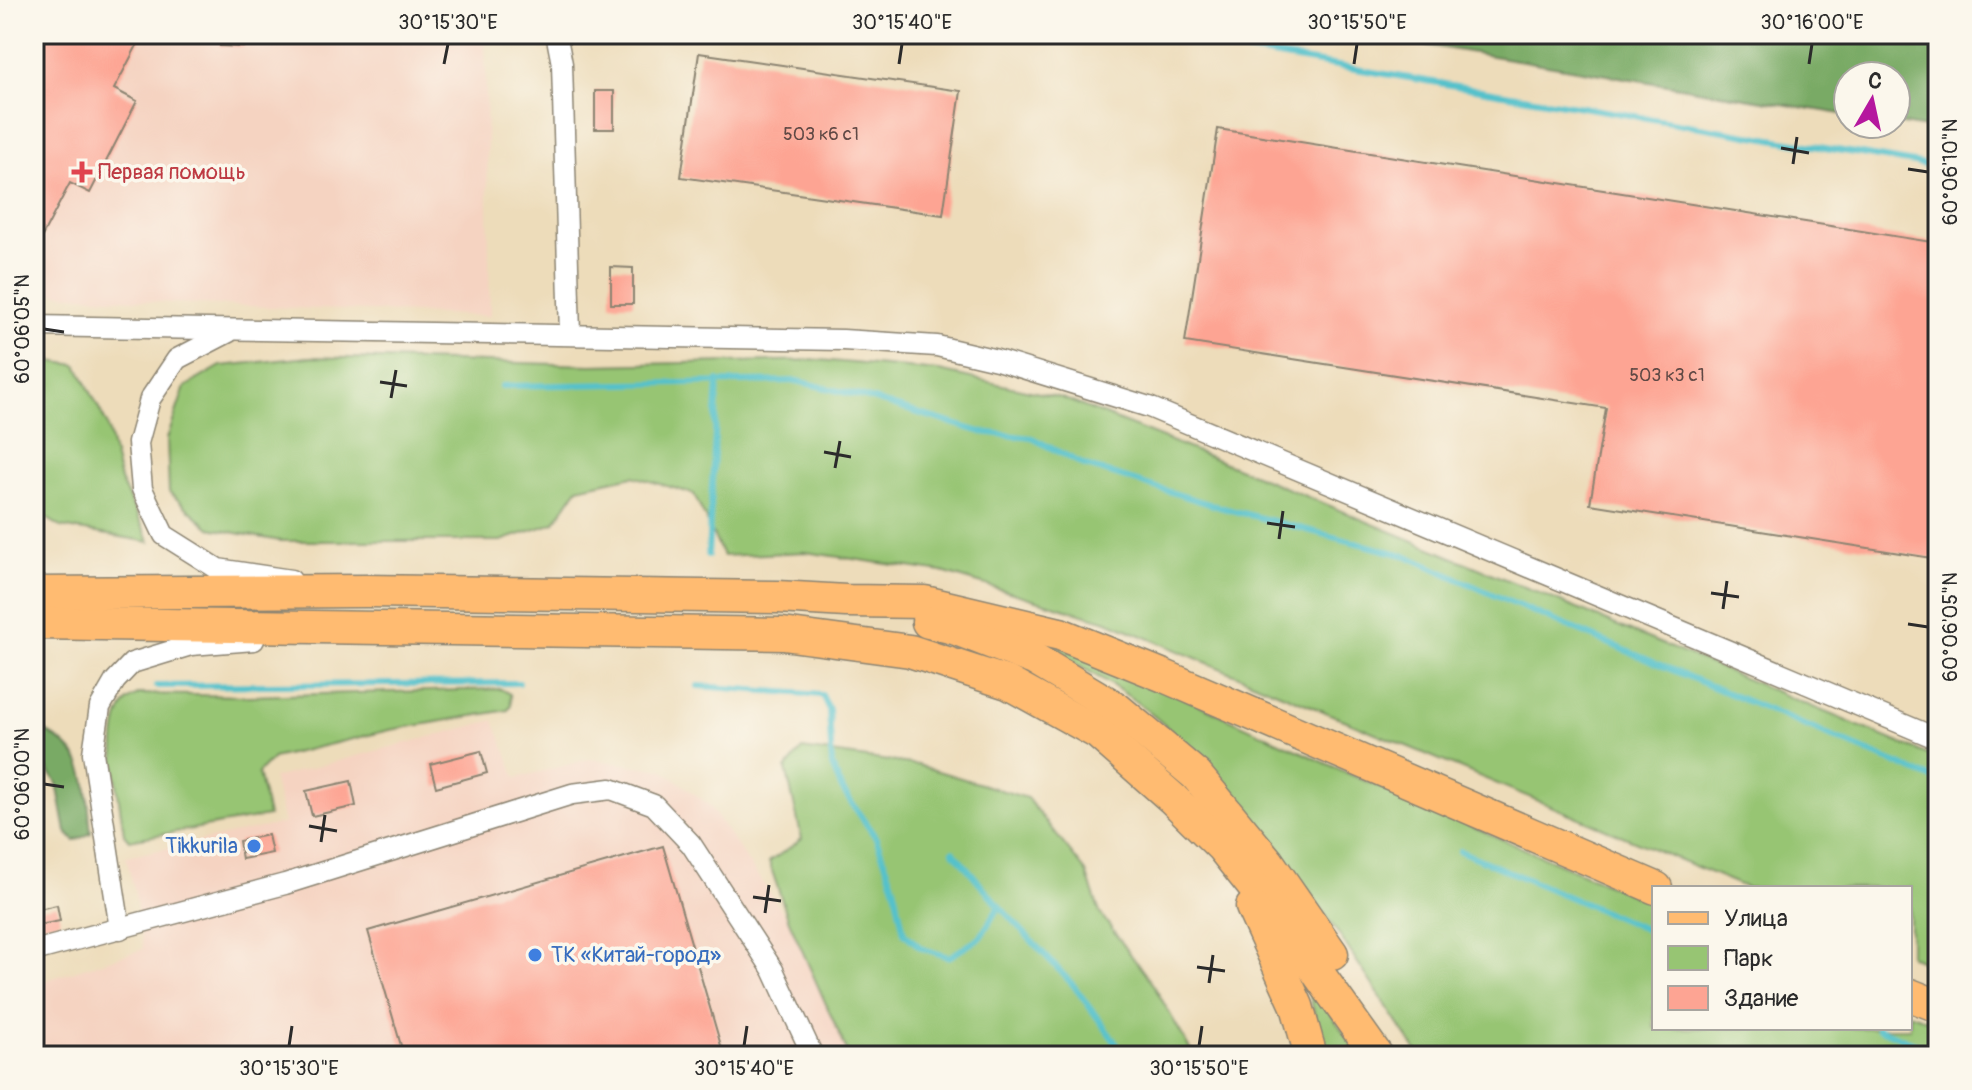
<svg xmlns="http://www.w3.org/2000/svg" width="1972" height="1090" viewBox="0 0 1972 1090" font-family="Pangolin,sans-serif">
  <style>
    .built { fill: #f5d3c1 }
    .green { fill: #97c573; stroke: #61784f; stroke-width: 2 }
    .forest { fill: #79aa65; stroke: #526a48; stroke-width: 2 }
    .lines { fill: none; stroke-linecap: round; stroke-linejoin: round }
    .stream { stroke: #54c1cb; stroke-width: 6 }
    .building { fill: #fda493 }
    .minor-casing { stroke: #8c8472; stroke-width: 23 }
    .primary-casing { stroke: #8c8472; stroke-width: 35 }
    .minor { stroke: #fff; stroke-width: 20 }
    .primary { stroke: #ffbb71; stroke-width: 32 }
    .ticks { fill: none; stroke: #2b2b2b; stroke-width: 3 }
    .health-dot { fill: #e0444e; stroke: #fbf7ec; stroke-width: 3 }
    .shop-dot { fill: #3f7fe0; stroke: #fbf7ec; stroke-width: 3 }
    .labels { text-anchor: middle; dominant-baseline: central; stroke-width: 7; stroke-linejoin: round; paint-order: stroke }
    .number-label { font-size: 18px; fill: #604945 }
    .health-label { font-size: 22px; fill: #be3a42; stroke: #fbf7ec; text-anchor: start }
    .shop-label { font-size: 22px; fill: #366cbe; stroke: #fbf7ec; text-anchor: end }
    .neatline { fill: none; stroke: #2b2b2b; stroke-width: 3 }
    .ticks-label { font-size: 20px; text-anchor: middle; fill: #2b2b2b }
  </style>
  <rect width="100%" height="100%" fill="#fbf7ec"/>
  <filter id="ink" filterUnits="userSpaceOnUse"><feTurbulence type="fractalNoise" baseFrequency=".0125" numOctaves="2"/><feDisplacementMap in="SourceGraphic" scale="16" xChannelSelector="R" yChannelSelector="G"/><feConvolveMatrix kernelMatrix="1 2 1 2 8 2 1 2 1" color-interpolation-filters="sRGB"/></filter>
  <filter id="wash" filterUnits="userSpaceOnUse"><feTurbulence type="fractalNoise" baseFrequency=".006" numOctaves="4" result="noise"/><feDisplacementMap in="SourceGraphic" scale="32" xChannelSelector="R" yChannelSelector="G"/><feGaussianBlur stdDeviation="1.8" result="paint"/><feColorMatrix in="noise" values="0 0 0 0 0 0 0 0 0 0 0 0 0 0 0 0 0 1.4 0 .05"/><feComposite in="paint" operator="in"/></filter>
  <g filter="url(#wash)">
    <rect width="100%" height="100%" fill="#eddcba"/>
    <!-- built -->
    <g class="built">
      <polygon points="34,34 485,34 490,316 171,303 34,292"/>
      <polygon points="494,720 516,778 590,759 663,770 709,805 789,921 849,1056 34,1056 34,984 143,949 135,894 126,857 284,823 273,778"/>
    </g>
    <!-- green -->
    <g class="green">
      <polygon points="309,357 591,365 820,360 939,371 1062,398 1243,470 1938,759 1938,968 1910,956 1910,888 1747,888 1107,621 942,572 805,552 723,556 694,494 633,476 578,488 554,523 501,541 280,541 210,528 169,492 167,439 185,387 221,366"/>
      <polygon points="34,359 77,365 107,424 120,480 150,542 61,527 34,510"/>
      <path d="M1014,631l105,37 237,109 298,127v124h256v-15l28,12v31h-518c-84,-123 -165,-264 -285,-355 -35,-26 -83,-49 -121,-70z"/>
      <path d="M501,689l9,5 1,11 -3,5 -118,20 -117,28 -15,15 10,43 -139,24 -5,-6c-4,-32 -21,-108 4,-133 3,-3 7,-4 11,-7l109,2z"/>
      <polygon points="802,749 918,765 1027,798 1086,872 1100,913 1154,986 1194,1056 849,1056 789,921 769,862 802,839 786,769"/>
      <polygon points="1306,978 1360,1056 1324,1056"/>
    </g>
    <!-- forest -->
    <g class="forest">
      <polygon points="1360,34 1938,34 1938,130 1896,123 1896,76 1848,76 1848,115"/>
      <path d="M34,725c58,28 51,52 57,108l-16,8 -9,-9 -9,-49 -12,-17h-11z"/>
    </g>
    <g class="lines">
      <!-- stream -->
      <g class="stream">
        <polyline points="1142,34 1176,39"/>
        <polyline points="1201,43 1938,167"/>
        <polyline points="502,386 797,381 864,397 981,432 1032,438 1086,466 1219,507 1407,556 1505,600 1938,781"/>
        <polyline points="708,555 718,381"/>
        <polyline points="156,686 519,683"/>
        <polyline points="698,686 822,695 829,710 832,766 842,789 876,838 894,886 904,933 921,948 949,957 980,938 999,906 1074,986 1116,1043 1121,1056"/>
        <polyline points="953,851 999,906"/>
        <polyline points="1460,851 1654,933"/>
        <polyline points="1878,1028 1938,1053"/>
      </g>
    </g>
    <g id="blocks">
      <!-- building -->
      <g class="building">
        <polygon points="34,34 143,34 114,89 137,101 90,193 70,183 36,248 34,247"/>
        <polygon points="220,36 244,36 244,47 220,46"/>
        <polygon points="699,53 961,91 943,215 681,177"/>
        <rect x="595" y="91" width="19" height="38"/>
        <polygon points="1218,129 1938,243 1938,559 1590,504 1606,408 1185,342"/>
        <polygon points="611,267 633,268 633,304 611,304"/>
        <polygon points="481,751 487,773 436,787 430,764"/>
        <polygon points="351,781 356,806 312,816 306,791"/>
        <polygon points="268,835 272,853 242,859 239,841"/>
        <polygon points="663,846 724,1056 404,1056 368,931"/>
        <polygon points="57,905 60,921 34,926 34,910"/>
      </g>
    </g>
  </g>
  <g filter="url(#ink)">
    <use href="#blocks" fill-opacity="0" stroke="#8c8472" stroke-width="2"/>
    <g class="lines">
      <defs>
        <g id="minor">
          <polyline points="554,34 557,38 562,64 570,334"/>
          <polyline points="34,326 843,340 937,346 997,360 1149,407 1938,739"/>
          <polyline points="229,332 177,359 150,399 138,443 142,489 164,535 218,569 291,580"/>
          <polyline points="120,929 93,753 100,707 115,681 132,663 191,645 254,640"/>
          <polyline points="34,951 285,884 572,794 611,789 654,805 691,844 773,970 813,1056"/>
        </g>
        <g id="primary">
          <polyline points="34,593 367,591 778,597 846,601 925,602 1060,634 1164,676 1656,888"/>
          <polyline points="928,622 954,628 1034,659 1116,708 1196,775 1268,862 1332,954"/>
          <polyline points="34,623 783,634 910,651 1008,683 1098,733 1172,798 1222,847 1281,921 1377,1056"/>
          <polyline points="1252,907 1297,1006 1311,1056"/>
          <polyline points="1910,995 1938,1006"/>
        </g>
      </defs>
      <!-- minor casing -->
      <use href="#minor" class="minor-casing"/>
      <!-- primary casing -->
      <use href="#primary" class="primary-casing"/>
      <!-- minor -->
      <use href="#minor" class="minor"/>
      <!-- primary -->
      <use href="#primary" class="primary"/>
    </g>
  </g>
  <!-- ticks -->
  <path class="ticks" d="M444,64l4,-20M899,64l3,-20M1354,64l3,-20M1809,64l3,-20M1781,148l28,5M1793,164l4,-27M1908,169l20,3M44,329l20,3M380,382l27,4M391,398l5,-28M824,452l27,5M835,468l5,-27M1267,523l28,4M1279,539l4,-28M1711,593l28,4M1723,609l4,-28M1908,624l20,3M44,784l20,3M309,826l28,5M321,842l4,-27M753,897l28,4M765,913l4,-28M1197,967l28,4M1209,983l4,-28M289,1046l3,-20M744,1046l3,-20M1199,1046l3,-20"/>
  <!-- markers -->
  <path class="health-dot" d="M78 160h8v8h8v8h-8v8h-8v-8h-8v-8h8z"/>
  <g class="shop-dot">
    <circle cx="254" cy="846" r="8"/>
    <circle cx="535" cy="955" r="8"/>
  </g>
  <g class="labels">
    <!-- number labels -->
    <g class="number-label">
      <text x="821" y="134">503 к6 с1</text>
      <text x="1667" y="375">503 к3 с1</text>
    </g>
    <!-- health labels -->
    <g class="health-label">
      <text x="98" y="172">Первая помощь</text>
    </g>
    <!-- shop labels -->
    <g class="shop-label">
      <text x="238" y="846">Tikkurila</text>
      <text x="551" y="955" text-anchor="start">ТК «Китай-город»</text>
    </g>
  </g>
  <!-- margin -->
  <rect width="1972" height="1090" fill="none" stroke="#fbf7ec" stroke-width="88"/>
  <!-- legend -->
  <rect x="1652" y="886" width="260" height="144" fill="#fbf7ec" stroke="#a8a59f" stroke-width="2"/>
  <rect x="1668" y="912" width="40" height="12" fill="#ffbb71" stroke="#a8a59f" stroke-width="2"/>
  <text x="1724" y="926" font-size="24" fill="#2b2b2b">Улица</text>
  <rect x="1668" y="946" width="40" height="24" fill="#97c573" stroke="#a8a59f" stroke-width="2"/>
  <text x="1724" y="966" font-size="24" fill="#2b2b2b">Парк</text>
  <rect x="1668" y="986" width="40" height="24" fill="#fda493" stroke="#a8a59f" stroke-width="2"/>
  <text x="1724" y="1006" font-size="24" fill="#2b2b2b">Здание</text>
  <!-- north arrow -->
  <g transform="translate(1872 100) rotate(9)"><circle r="38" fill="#fbf7ec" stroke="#a8a59f" stroke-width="2"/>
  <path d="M0-6L14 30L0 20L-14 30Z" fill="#b5179e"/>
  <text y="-12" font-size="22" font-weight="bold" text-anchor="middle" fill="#2b2b2b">С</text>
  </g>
  <rect x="44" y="44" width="1884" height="1002" class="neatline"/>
  <g class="ticks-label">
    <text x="448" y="29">30°15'30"E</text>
    <text x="902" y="29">30°15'40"E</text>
    <text x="1357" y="29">30°15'50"E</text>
    <text x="1812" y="29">30°16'00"E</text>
    <text transform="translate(1950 172) rotate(-90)" y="7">60°06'10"N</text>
    <text transform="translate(22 329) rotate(-90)" y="7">60°06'05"N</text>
    <text transform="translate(1950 627) rotate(-90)" y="7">60°06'05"N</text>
    <text transform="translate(22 784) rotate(-90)" y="7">60°06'00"N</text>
    <text x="289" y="1075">30°15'30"E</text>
    <text x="744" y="1075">30°15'40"E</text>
    <text x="1199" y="1075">30°15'50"E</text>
  </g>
</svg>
